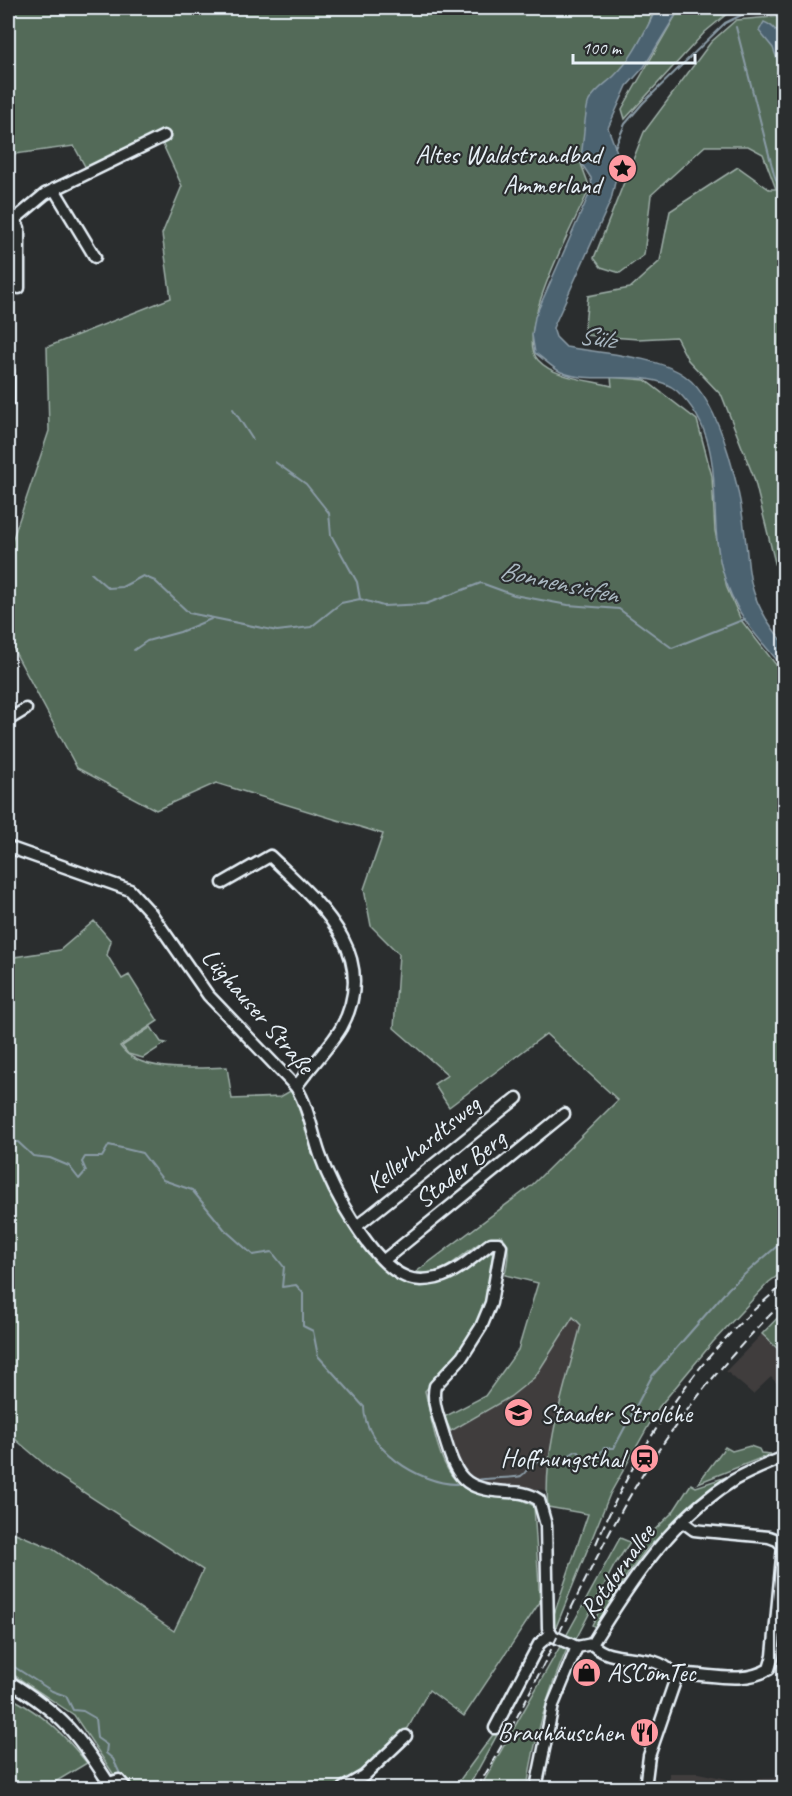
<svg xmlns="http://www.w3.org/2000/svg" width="792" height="1796" viewBox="0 0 792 1796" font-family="Caveat,sans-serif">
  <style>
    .built { fill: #403d3e }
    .green { fill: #536b58; stroke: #9eaea8; stroke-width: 1.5 }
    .water { fill: #4c6270; stroke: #8a9ba6; stroke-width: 1.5 }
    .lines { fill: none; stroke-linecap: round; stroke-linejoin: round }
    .stream { stroke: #8a9ba6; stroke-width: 2 }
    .minor-casing { stroke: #e8f1f8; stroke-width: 15 }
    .minor { stroke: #2a2d2e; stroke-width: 10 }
    .rail { stroke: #e8f1f8; stroke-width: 2; stroke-dasharray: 9 4.5; stroke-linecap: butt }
    .labels { text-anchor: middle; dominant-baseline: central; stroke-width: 4.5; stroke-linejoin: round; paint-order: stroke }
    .poi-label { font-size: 26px; fill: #e8f1f8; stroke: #2a2d2e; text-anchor: end }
    .street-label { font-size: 26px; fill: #e8f1f8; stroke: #2a2d2e }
    .water-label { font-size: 27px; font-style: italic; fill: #aab8c2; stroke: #2a2d2e }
  </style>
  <rect width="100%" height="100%" fill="#2a2d2e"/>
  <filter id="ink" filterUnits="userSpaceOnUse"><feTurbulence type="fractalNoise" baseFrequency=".0167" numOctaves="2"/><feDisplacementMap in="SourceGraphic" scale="12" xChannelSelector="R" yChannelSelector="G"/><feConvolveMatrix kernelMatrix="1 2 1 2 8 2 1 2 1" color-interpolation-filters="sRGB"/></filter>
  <g filter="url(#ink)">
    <!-- built -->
    <g class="built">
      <polygon points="574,1316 581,1325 558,1416 546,1490 485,1486 466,1478 455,1456 451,1431 510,1397 535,1377"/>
      <polygon points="762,1334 779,1350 784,1345 784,1391 771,1377 753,1394 726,1371"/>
      <polygon points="669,1773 698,1773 732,1780 784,1778 784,1788 669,1788"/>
    </g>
    <!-- green -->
    <g class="green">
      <path d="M8,8h646l-9,28 -65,125 10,27c-14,31 -77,145 -52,172 16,18 51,20 74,26l-1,-9 34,3 52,40 15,56 3,55 12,57 14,32 43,55v596l-15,11 -56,60 -54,65 -49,87 -56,138 -3,-9 37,-109 -40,-7c-6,-54 19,-128 33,-182l-8,-8 -38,60 -25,20 -59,34 -7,-14 41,-21 33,-46 20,-67 -33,-8c2,-13 7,-29 -3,-39 -36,2 -46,43 -86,36l115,-86 87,-86 -72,-66 -97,73 -15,-23 14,-9 -54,-47 5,-74 -28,-28 -7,-37 19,-55 -167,-51 -60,27 -79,-42 -69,-129v-86l41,-122 -2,-84 124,-49 -9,-64 20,-48 -24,-52 -71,36 -13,-24 -66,9z"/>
      <polygon points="680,8 734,8 705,32 625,119 622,109"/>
      <polygon points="784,16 784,599 754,478 722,396 688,360 676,337 638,339 584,335 588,296 630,288 660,261 670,211 738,167 769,189 776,189 763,154 748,146 705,146 651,195 644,255 620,273 601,267 594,258 644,132 711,42 736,20"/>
      <path d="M94,921l17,20 -4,14 15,24 7,-4 29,46 -38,25c19,28 77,22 107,21l5,32 48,-2 12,-7c24,64 39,136 98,178 15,11 26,19 45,16 20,-2 43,-24 60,-34l-8,47 -12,35 -50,59c9,36 13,95 56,104 11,2 22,0 32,2 7,1 15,6 21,9l6,96 -76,114 -35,-26 -21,38 -29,30 -41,30h-208l-16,-13 -40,-60 -66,-44v-141l43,18 123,83 29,-61 -146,-95 -49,-42v-475l52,-8z"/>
      <polygon points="151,1027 161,1042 166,1043 143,1058 128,1054 122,1046"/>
      <polygon points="784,1311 784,1345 779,1350 762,1334"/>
      <polygon points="750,1446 759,1449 761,1453 771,1454 698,1483 725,1447 732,1451"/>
      <polygon points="726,1477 648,1547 625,1578 595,1627 592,1625 611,1588 614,1589 636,1552 634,1550 673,1512 691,1484 696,1487"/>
      <polygon points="620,1538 630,1542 614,1566 576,1639 565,1638"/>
      <polygon points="547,1637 549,1640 468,1788 454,1788 492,1736"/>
      <path d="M562,1643l5,6c-20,45 -33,91 -40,139h-47z"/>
      <path d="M8,1696c37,20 52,34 79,67l-42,25h-37z"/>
    </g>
    <!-- water -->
    <g class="water">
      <path d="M657,8h23l-36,59 -17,19 -19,42 12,32 -9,40 -58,128 3,9 10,10c33,6 92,9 119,29 38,27 57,123 61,168 2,16 2,33 8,49 6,18 18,36 30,50v25c-29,-33 -50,-55 -62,-99 -16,-60 8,-129 -45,-178 -27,-24 -86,-5 -116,-19 -9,-4 -18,-14 -26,-19l-3,-18 3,-18 57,-129 -1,-10 -11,-17c4,-15 4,-50 9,-60 7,-12 17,-17 26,-26 19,-18 30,-45 42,-67z"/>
      <path d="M764,22c23,9 21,35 20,56l-11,-30 -14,-17z"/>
    </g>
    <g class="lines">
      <!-- stream -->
      <g class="stream">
        <polyline points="736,27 774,174 784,202"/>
        <polyline points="775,30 784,30"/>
        <polyline points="615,147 625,124 643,103 725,23 750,11 784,9"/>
        <polyline points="233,409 253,440"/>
        <polyline points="275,462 306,484 329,513 331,535 357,582 360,599"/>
        <polyline points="91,573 108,588 122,587 143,576 155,581 189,613 277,631 311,627 341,603 360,599 383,606 426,604 481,583 514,595 568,605 619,609 672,648 745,619"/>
        <polyline points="134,650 147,641 180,632 211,619"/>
        <path d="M8,1142h10l15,14 17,2 19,8 10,13 7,-8 -4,-9 3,-5h17l7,-12 33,8 21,27 29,10 33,40 28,25 19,-3 12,15 -2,20 14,-2 7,8v33l10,5 5,25 46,51c0,41 55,77 93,77"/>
        <polyline points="547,1462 557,1463 576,1451 579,1452 585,1465 591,1465 604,1448 614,1448 652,1376 729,1288 784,1240"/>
        <path d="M477,1480c9,-2 40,-2 44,-4 8,-5 7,-13 18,-15"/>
        <polyline points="8,1663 52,1691 66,1696 73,1710 83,1711 95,1718 97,1738 107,1745 106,1753 113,1759 122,1778"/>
      </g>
      <defs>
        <g id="minor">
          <polyline points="54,189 95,257"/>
          <polyline points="8,218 14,220 45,194 164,136"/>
          <polyline points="14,220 19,228 19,288"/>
          <polyline points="8,370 8,401"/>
          <polyline points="8,720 26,709"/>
          <path d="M8,847l122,43 21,23 57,82 88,92c13,21 16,45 24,68 12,35 51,108 86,122 9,4 22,3 31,1 20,-5 39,-23 54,-35h7l3,3 -10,57 -10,24 -19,30 -27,29c-4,16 5,35 9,50 12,41 19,54 63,56 12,0 22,1 32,8l7,25 2,103 5,8 24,11"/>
          <path d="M223,883l47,-27c48,46 112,98 71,172 -12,20 -31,39 -45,59"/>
          <polyline points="357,1226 517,1098"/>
          <polyline points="384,1260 564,1114"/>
          <path d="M592,1644c20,22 60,5 82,30l1,7 -26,75 -4,32"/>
          <path d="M577,1647l15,-3c38,-61 79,-125 142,-164 16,-9 34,-16 50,-23"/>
          <path d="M674,1674c30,-2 67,12 95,-5l4,-13 10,-110 -6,-6 -8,-3 -66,-6 -9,-1 -11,-8"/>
          <path d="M8,1681c56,34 69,53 104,107"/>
          <polyline points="495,1728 539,1644 551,1634"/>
          <polyline points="109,1783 119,1780 126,1788"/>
          <polyline points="343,1788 364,1776 406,1736"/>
          <polyline points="536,1788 553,1705 577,1647"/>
        </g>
      </defs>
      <!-- minor casing -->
      <use href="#minor" class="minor-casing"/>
      <!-- minor -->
      <use href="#minor" class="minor"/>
      <!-- rail -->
      <g class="rail">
        <path d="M596,1544c39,-94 106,-197 188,-259"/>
        <path d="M477,1788c56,-92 97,-193 150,-287 42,-74 97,-141 157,-200"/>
      </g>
    </g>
  </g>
  <!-- icons -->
  <defs>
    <symbol id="sight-disc" viewBox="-11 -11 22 22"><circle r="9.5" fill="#ff9aa2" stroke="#2a2d2e"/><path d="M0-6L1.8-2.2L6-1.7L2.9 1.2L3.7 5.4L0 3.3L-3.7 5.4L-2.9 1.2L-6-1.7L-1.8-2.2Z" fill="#111"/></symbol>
    <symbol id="school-disc" viewBox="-11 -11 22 22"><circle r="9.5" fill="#ff9aa2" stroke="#2a2d2e"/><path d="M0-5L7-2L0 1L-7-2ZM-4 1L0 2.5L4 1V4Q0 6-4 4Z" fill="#111"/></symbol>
    <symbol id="station-disc" viewBox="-11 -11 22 22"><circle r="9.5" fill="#ff9aa2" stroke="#2a2d2e"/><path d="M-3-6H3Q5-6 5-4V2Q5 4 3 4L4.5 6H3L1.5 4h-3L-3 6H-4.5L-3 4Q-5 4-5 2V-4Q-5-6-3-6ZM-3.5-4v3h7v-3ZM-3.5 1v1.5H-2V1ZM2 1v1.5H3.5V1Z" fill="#111"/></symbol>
    <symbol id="shop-disc" viewBox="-11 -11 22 22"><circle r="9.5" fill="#ff9aa2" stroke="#2a2d2e"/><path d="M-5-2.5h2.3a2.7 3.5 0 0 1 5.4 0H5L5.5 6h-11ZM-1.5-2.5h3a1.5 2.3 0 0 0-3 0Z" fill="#111"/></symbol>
    <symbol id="restaurant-disc" viewBox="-11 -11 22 22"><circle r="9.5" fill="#ff9aa2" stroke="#2a2d2e"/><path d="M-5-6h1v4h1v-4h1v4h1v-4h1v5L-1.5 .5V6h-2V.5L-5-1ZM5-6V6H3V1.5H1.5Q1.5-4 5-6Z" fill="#111"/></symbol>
  </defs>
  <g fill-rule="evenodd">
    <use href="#sight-disc" x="606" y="152" width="33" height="33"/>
    <use href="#school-disc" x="502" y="1396" width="33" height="33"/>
    <use href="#station-disc" x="628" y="1442" width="33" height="33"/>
    <use href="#shop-disc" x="570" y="1656" width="33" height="33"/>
    <use href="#restaurant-disc" x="628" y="1716" width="33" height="33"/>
  </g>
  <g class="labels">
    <!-- poi labels -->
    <g class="poi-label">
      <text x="601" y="154">Altes Waldstrandbad<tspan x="601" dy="30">Ammerland</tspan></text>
      <text x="540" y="1413" text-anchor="start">Staader Strolche</text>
      <text x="624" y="1458">Hoffnungsthal</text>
      <text x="607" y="1672" text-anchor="start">ASComTec</text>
      <text x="624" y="1732">Brauhäuschen</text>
    </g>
    <!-- street labels -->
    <g class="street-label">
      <text transform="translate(258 1011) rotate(49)">Lüghauser Straße</text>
      <text transform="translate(423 1144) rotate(-39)">Kellerhardtsweg</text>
      <text transform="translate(460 1169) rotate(-39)">Stader Berg</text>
      <text transform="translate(617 1571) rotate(-54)">Rotdornallee</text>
    </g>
    <!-- water labels -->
    <g class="water-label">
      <text transform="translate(597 337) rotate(9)">Sülz</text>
      <text transform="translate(559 582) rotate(12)">Bonnensiefen</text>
    </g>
  </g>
  <!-- margin -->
  <rect width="792" height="1796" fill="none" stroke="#2a2d2e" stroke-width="30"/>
  <rect x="15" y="15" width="762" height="1766" fill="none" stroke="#e8f1f8" stroke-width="2" filter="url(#ink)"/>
  <!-- scale -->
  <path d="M573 54v9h122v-9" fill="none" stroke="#e8f1f8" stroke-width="3"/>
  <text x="582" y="54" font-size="18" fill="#e8f1f8" stroke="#2a2d2e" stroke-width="4.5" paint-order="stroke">100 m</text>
</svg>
